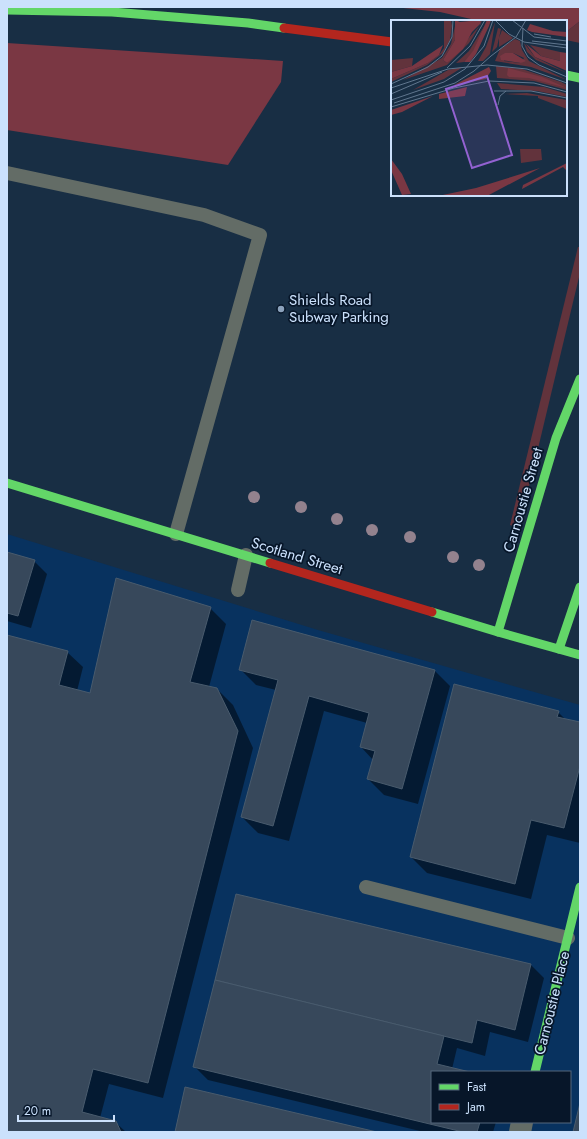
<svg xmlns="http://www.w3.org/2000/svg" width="587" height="1139" viewBox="0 0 587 1139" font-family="Jost,sans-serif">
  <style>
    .built { fill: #08325f; fill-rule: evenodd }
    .green { fill: #62333c }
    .forest { fill: #7a3743 }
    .shadow { fill: #0007 }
    .building { fill: #37485b; stroke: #495b6d }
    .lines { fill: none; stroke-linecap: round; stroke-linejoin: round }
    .lane { stroke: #636c66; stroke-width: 14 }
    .street { stroke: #636c66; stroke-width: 22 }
    .fast { stroke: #63d668; stroke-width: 9 }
    .jam { stroke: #b3261e; stroke-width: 9 }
    .tree { fill: #93828e }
    .poi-dot { fill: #8ca2bc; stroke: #071629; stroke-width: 1.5 }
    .labels { text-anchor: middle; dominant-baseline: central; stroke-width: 3.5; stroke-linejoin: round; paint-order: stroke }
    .poi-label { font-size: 15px; fill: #cbe1fc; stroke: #071629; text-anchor: start }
    .street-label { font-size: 15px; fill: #cbe1fc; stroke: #071629 }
    .inset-road { fill: none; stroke: #60768e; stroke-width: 1 }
    .view { fill: #9362d1; fill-opacity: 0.15; stroke: #9362d1; stroke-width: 2 }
    .inset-edge { fill: none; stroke: #cbe1fc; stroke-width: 2 }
  </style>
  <rect width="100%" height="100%" fill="#182e44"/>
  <!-- built -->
  <path class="built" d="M7,534l311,96 262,75v427h-573zM432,1072h138v50h-138z"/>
  <!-- green -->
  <g class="green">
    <polygon points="580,21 580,43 566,40 566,32"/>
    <polygon points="578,247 580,247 580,273 519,528 510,525"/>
  </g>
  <!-- forest -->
  <g class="forest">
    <polygon points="394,7 580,7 580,21 566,32 566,21 480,21 440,12"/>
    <polygon points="7,43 283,61 281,82 228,165 7,130"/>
  </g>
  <!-- shadow -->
  <g class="shadow">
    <polygon points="7,553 34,561 47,574 31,628 7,621"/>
    <polygon points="210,608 226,624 209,687 217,689 233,705 253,748 163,1098 109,1084 100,1118 115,1122 126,1132 7,1132 7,636 67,652 83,667 77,691 91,694"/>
    <polygon points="240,669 434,670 450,686 418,804 384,795 368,779 373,760 361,747 367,723 324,711 289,841 258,833 242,817 276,690 256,685"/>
    <polygon points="558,712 566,720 580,724 580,843 547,835 531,899 427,873 411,857"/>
    <polygon points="531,965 544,978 528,1042 490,1032 485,1056 457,1048 452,1069 466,1072 432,1072 432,1122 496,1122 493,1132 424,1132 208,1080 195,1067"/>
  </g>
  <!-- building -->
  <g class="building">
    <polygon points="7,552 35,560 18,616 7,613"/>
    <polygon points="116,578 211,607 190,682 217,688 238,731 148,1083 93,1069 82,1112 116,1121 121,1132 7,1132 7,635 68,651 59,685 90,693"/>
    <polygon points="252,620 435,670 402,789 367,779 375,751 360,747 369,713 309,696 273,826 241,817 278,680 239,670"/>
    <polygon points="454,684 559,711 557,717 580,722 580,766 564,828 531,820 515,884 410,857"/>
    <polygon points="236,894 531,964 515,1030 477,1020 472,1043 215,980"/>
    <polygon points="215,980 444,1036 437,1064 470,1072 432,1072 432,1122 480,1122 477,1132 463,1132 193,1067"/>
    <polygon points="185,1087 377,1132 175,1132"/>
    <polygon points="580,1103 580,1132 573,1132"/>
  </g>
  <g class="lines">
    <!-- lane -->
    <g class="lane">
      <polyline points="7,173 204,215 260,235 176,534"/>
      <polyline points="238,590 246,555"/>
      <polyline points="366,887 568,938"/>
    </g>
    <!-- street -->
    <polyline class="street" points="520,1132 522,1122"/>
    <!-- fast -->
    <g class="fast">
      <polyline points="7,10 112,12 248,23 284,28"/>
      <polyline points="566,75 580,78"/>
      <polyline points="7,483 270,563"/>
      <polyline points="432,612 498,632 580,655"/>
      <polyline points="498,632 556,438 580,379"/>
      <polyline points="559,649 580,587"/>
      <polyline points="535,1072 580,887"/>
    </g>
    <!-- jam -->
    <g class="jam">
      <polyline points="284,28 392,42"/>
      <polyline points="270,563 432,612"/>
    </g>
  </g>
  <!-- trees -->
  <g class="tree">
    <circle cx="254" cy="497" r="6"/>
    <circle cx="301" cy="507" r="6"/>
    <circle cx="337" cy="519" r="6"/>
    <circle cx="372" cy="530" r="6"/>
    <circle cx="410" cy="537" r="6"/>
    <circle cx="453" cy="557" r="6"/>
    <circle cx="479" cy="565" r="6"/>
  </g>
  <!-- markers -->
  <circle class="poi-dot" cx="281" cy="309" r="4"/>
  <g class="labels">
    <!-- poi labels -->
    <g class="poi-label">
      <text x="289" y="300">Shields Road<tspan x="289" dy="17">Subway Parking</tspan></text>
    </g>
    <!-- street labels -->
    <g class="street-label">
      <text transform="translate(523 500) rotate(-74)">Carnoustie Street</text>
      <text transform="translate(297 556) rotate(17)">Scotland Street</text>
      <text transform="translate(552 1003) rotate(-76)">Carnoustie Place</text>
    </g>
  </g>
  <!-- overview -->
  <g transform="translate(391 20)">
    <rect width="176" height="176" fill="#182e44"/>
    <path d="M53,0h7l1,6 -2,14 -7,13 -16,12 -36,17v-3l37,-16 11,-8 5,-7zM89,0h2l-1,3 -8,14 -4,6 -22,22 -44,15 39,-22 9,-14 4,-18v14l-12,20 4,3 34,-39zM104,2l-5,32 -7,7h-5l8,-14zM94,5l-12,27 -9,10 -8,1 13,-12zM107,8l3,1 -4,18 -5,5zM111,10l11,8 -14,9v-9zM124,19l5,2 2,9 7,11 38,19 -36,-13 -36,-6 5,-12zM114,33h8l11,5 -3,5 -17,-2zM133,23l11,14 32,16 -31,-13 -9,-8zM139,25l30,7v9l-19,-5zM22,38l-1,8 -21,6v-12zM105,46l26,3 39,13 6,3v5l-33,-9 -37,-3zM72,47l-19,12 -31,11 35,-20zM106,63l47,4 23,7v3l-30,-6 -36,-2zM136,73l40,7v9l-29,-11v-2l-34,-2zM129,129h21l1,11 -21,3z" fill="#62333c" fill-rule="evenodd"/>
    <path d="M64,0l5,2 20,-2 1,3 -9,9 -9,17 -16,14 -4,-3 12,-20zM96,0h4l-2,6 -13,28 -6,8h-6l9,-11zM139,4l23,7 14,1v5l-35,-5 -5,-2zM135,24l15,12 19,5v-9l7,1v18l-32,-14zM52,25l-4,10 -11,8 -37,16v-7l21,-6zM114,33h8l13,8 -5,2 -20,-3 -1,-4zM98,47l2,4 -5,8 -32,6zM117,48l34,9 25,11 -38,-10 -20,-1 -2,-2zM76,67l-2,9 -26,3v-5zM42,76l-31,16 -11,3v-5zM0,139l11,15 9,20 -9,1 -11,-25zM176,143v8l-4,-4 -41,22 1,-4zM149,148l-53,28h-49l38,-8z" fill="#7a3743"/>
    <path class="inset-road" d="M104,0l14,14 15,8 43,6M121,0l22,17 33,4M132,8l-1,18 6,11 11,8 28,12M143,14l17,3M141,21l35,4M100,36l25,-19 10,-17M56,48l23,-22 15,-26M0,64l37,-17 14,-11 10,-19 1,-17M0,68l57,-19 39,-4 40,4 40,14M103,71h37l36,7M0,74l51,-22M0,80l53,-18 21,-13 19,-23 9,-26M3,83l61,-20 19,-12 17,-15M107,85l2,-9 6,-5M0,87l63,-19 35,-7 45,2 33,9"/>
    <path class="view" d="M96,56l25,79 -40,13 -26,-79z"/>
    <rect width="176" height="176" class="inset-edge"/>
  </g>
  <!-- border -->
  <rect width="587" height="1139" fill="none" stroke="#cbe1fc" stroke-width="16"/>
  <!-- legend -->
  <rect x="431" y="1071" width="140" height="52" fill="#071629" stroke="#55677d"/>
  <rect x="439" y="1084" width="20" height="6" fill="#63d668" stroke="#55677d"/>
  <text x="467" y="1091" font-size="12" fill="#cbe1fc">Fast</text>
  <rect x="439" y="1104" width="20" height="6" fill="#b3261e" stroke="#55677d"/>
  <text x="467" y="1111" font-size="12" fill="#cbe1fc">Jam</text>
  <!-- scale -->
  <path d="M18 1115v6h96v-6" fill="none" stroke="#cbe1fc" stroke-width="2"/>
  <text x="24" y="1115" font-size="12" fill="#cbe1fc" stroke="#071629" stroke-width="3" paint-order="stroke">20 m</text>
</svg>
